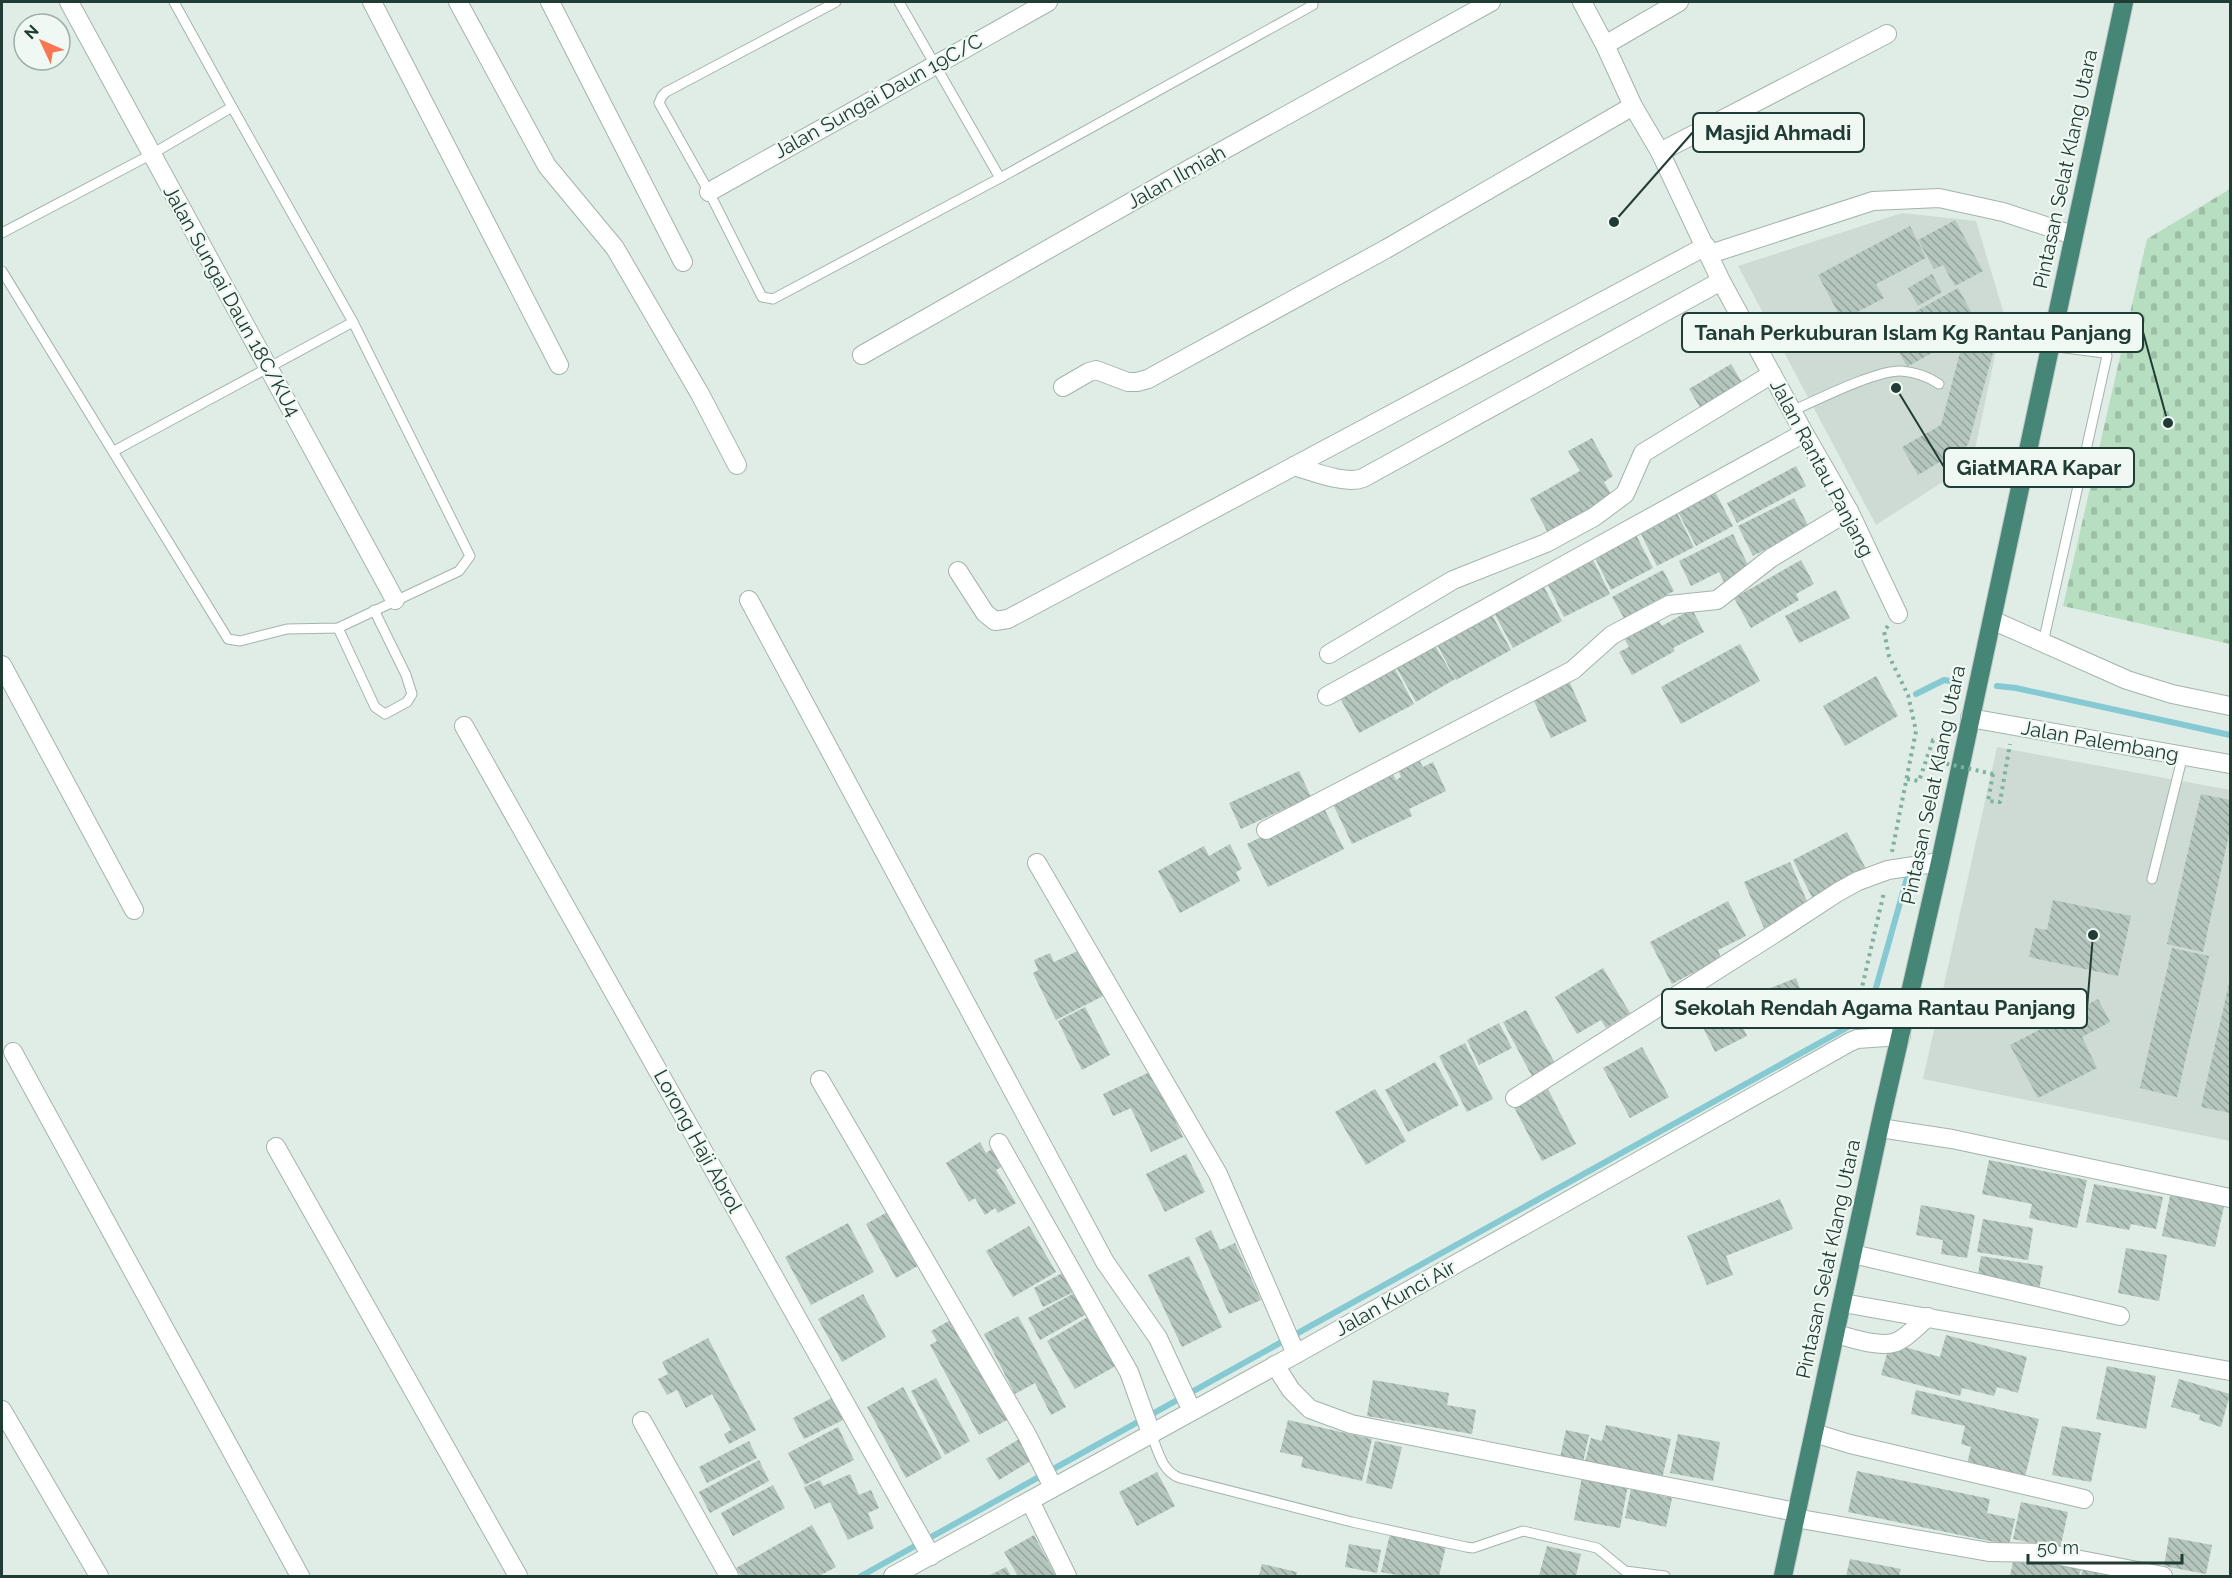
<svg xmlns="http://www.w3.org/2000/svg" width="2232" height="1578" viewBox="0 0 2232 1578" font-family="Raleway,sans-serif">
  <style>
    .built { fill: #cedbd5 }
    .cemetery { fill: url(#cemetery-stones) }
    .lines { fill: none; stroke-linecap: round; stroke-linejoin: round }
    .stream { stroke: #85c9d3; stroke-width: 6 }
    .building { fill: url(#building-back-hatch) }
    .service-casing { stroke: #a3b4ad; stroke-width: 11 }
    .minor-casing { stroke: #a3b4ad; stroke-width: 20 }
    .tertiary-casing { stroke: #a3b4ad; stroke-width: 20 }
    .trunk-casing { stroke: #c1c8c6; stroke-width: 20 }
    .path { stroke: #7fb1a0; stroke-width: 4; stroke-dasharray: 3 4.5; stroke-linecap: butt }
    .service { stroke: #fff; stroke-width: 9 }
    .minor { stroke: #fff; stroke-width: 18 }
    .tertiary { stroke: #fff; stroke-width: 18 }
    .trunk { stroke: #468676; stroke-width: 18 }
    .path-bridge { stroke: #7fb1a0; stroke-width: 4; stroke-dasharray: 3 4.5; stroke-linecap: butt }
    .labels { text-anchor: middle; dominant-baseline: central; stroke-width: 4.5; stroke-linejoin: round; paint-order: stroke }
    .street-label { font-size: 20px; fill: #203c34; stroke: #f0f8f4 }
    .leader { fill: none; stroke: #203c34; stroke-width: 2 }
    .callout-dot { fill: #203c34; stroke: #f0f8f4; stroke-width: 2 }
    .callout { fill: #f0f8f4; stroke: #203c34; stroke-width: 2 }
    .callout-label { font-size: 21px; text-anchor: middle; font-weight: bold; fill: #203c34 }
  </style>
  <defs>
    <pattern id="cemetery-stones" width="16" height="16" patternUnits="userSpaceOnUse" patternTransform="scale(1.5)"><rect width="16" height="16" fill="#b7dec1"/><path d="M2 7V4a2 2 0 0 1 4 0v3zM10 15v-3a2 2 0 0 1 4 0v3z" fill="#9dbfa6"/></pattern>
    <pattern id="building-back-hatch" width="6" height="6" patternUnits="userSpaceOnUse" patternTransform="scale(1.5)"><rect width="6" height="6" fill="#b5c6bf"/><path d="M-1 5l2 2M0 0l6 6M5-1l2 2" fill="none" stroke="#93a29c"/></pattern>
  </defs>
  <rect width="100%" height="100%" fill="#e0ece6"/>
  <!-- built -->
  <g class="built">
    <polygon points="1902,213 1976,221 2004,314 1972,463 1876,525 1738,266"/>
    <polygon points="1997,747 2230,790 2230,1141 1923,1079"/>
  </g>
  <!-- cemetery -->
  <polygon class="cemetery" points="2230,189 2230,644 2063,606 2147,239"/>
  <g class="lines">
    <!-- stream -->
    <g class="stream">
      <polyline points="1997,686 2016,688 2230,735"/>
      <polyline points="1916,694 1944,680 1957,682"/>
      <polyline points="861,1576 1868,1016 1907,878"/>
    </g>
  </g>
  <!-- building -->
  <g class="building">
    <polygon points="1955,220 1983,271 1955,286 1943,265 1934,269 1918,240"/>
    <polygon points="1910,226 1926,258 1876,284 1884,298 1842,320 1818,275"/>
    <polygon points="1932,274 1942,292 1918,306 1908,288"/>
    <polygon points="1958,288 1979,326 1907,367 1886,328"/>
    <polygon points="1963,341 1994,349 1968,445 1918,475 1902,447 1941,425"/>
    <polygon points="1731,364 1743,384 1701,409 1689,389"/>
    <polygon points="1592,438 1613,476 1604,482 1612,496 1548,533 1530,499 1580,471 1568,451"/>
    <polygon points="1796,466 1806,486 1737,523 1727,503"/>
    <polygon points="1715,492 1733,526 1696,546 1678,512"/>
    <polygon points="1794,498 1809,527 1753,556 1738,526"/>
    <polygon points="1677,513 1694,547 1657,566 1640,532"/>
    <polygon points="1635,533 1653,568 1611,590 1593,554"/>
    <polygon points="1733,534 1750,569 1724,582 1719,572 1691,586 1679,561"/>
    <polygon points="1591,556 1610,594 1564,617 1545,579"/>
    <polygon points="1801,560 1814,584 1796,594 1799,600 1751,628 1734,598"/>
    <polygon points="1663,570 1674,591 1624,618 1612,597"/>
    <polygon points="1542,583 1562,621 1513,648 1492,609"/>
    <polygon points="1836,590 1850,618 1799,643 1785,616"/>
    <polygon points="1692,609 1704,632 1673,648 1675,651 1632,675 1619,652 1629,647 1624,638 1658,620 1662,626"/>
    <polygon points="1490,611 1511,650 1456,680 1435,641"/>
    <polygon points="1434,644 1455,679 1416,702 1396,667"/>
    <polygon points="1740,644 1760,681 1681,724 1661,687"/>
    <polygon points="1395,669 1414,704 1359,733 1340,698"/>
    <polygon points="1876,676 1898,716 1845,746 1823,706"/>
    <polygon points="1569,681 1587,721 1551,738 1533,699"/>
    <polygon points="1419,760 1423,767 1433,762 1446,791 1409,809 1412,816 1352,844 1331,800 1392,772 1396,780 1401,777 1398,770"/>
    <polygon points="1299,771 1311,797 1241,829 1229,803"/>
    <polygon points="2201,794 2230,800 2230,830 2203,952 2167,944"/>
    <polygon points="1323,806 1344,849 1268,887 1247,844"/>
    <polygon points="1847,832 1868,873 1814,901 1793,860"/>
    <polygon points="1230,844 1242,869 1236,872 1240,881 1180,913 1158,871 1204,846 1209,856"/>
    <polygon points="1790,862 1810,908 1764,928 1744,882"/>
    <polygon points="2053,900 2131,916 2118,976 2029,957 2035,928 2047,930"/>
    <polygon points="1728,901 1746,936 1718,950 1721,958 1672,984 1650,942"/>
    <polygon points="2172,948 2209,956 2177,1097 2140,1088"/>
    <polygon points="1082,949 1105,995 1056,1020 1033,973 1038,970 1034,960 1050,953 1054,962"/>
    <polygon points="1603,968 1630,1013 1606,1028 1601,1020 1577,1034 1555,997"/>
    <polygon points="1796,978 1808,1009 1756,1029 1744,998"/>
    <polygon points="2230,979 2230,1113 2201,1107"/>
    <polygon points="2098,999 2110,1022 2082,1037 2097,1068 2038,1098 2010,1045"/>
    <polygon points="1732,1005 1747,1036 1715,1052 1700,1021"/>
    <polygon points="1085,1007 1110,1055 1082,1070 1058,1021"/>
    <polygon points="1526,1010 1556,1065 1533,1078 1503,1022"/>
    <polygon points="1499,1023 1512,1048 1479,1065 1467,1040"/>
    <polygon points="1465,1043 1493,1099 1467,1112 1439,1056"/>
    <polygon points="1642,1047 1669,1097 1630,1118 1603,1068"/>
    <polygon points="1435,1062 1459,1105 1408,1132 1385,1090"/>
    <polygon points="1152,1071 1183,1137 1151,1152 1131,1108 1113,1116 1103,1094"/>
    <polygon points="1375,1089 1406,1141 1366,1165 1335,1112"/>
    <polygon points="1548,1089 1576,1144 1542,1161 1514,1107"/>
    <polygon points="980,1142 986,1153 993,1148 1003,1166 996,1170 1016,1203 998,1213 995,1208 985,1215 975,1198 969,1202 946,1163"/>
    <polygon points="1186,1154 1205,1192 1165,1212 1146,1174"/>
    <polygon points="1989,1160 2087,1180 2077,1228 2029,1218 2032,1204 1982,1194"/>
    <polygon points="2094,1184 2163,1197 2156,1229 2131,1224 2129,1230 2086,1222"/>
    <polygon points="2171,1191 2225,1202 2215,1247 2162,1236"/>
    <polygon points="1780,1199 1793,1229 1726,1256 1733,1275 1707,1285 1687,1236"/>
    <polygon points="1921,1205 1975,1215 1967,1258 1941,1254 1943,1240 1916,1235"/>
    <polygon points="893,1209 923,1263 896,1278 866,1224"/>
    <polygon points="1983,1219 2033,1228 2028,1260 1977,1252"/>
    <polygon points="848,1223 874,1272 811,1305 785,1257"/>
    <polygon points="1029,1226 1056,1272 1013,1297 986,1251"/>
    <polygon points="1211,1230 1220,1250 1235,1243 1261,1300 1229,1314 1195,1238"/>
    <polygon points="2126,1248 2167,1255 2159,1301 2118,1293"/>
    <polygon points="1189,1256 1222,1327 1182,1347 1148,1275"/>
    <polygon points="1981,1256 2043,1266 2039,1291 1977,1280"/>
    <polygon points="1068,1270 1078,1290 1043,1307 1034,1288"/>
    <polygon points="1080,1290 1092,1311 1040,1340 1028,1318"/>
    <polygon points="863,1294 886,1337 842,1362 818,1319"/>
    <polygon points="1093,1314 1121,1363 1075,1389 1047,1341"/>
    <polygon points="1018,1316 1066,1407 1051,1415 1035,1383 1015,1394 984,1334"/>
    <polygon points="954,1318 1009,1419 979,1435 930,1345 937,1341 931,1331"/>
    <polygon points="1946,1335 2027,1357 2018,1393 1997,1387 1994,1396 1962,1388 1960,1396 1881,1375 1890,1343 1940,1357"/>
    <polygon points="708,1338 756,1430 729,1444 724,1434 731,1430 712,1394 686,1408 677,1390 667,1395 658,1379 668,1374 662,1362"/>
    <polygon points="2107,1366 2156,1376 2146,1429 2096,1419"/>
    <polygon points="936,1378 970,1441 945,1455 911,1391"/>
    <polygon points="2179,1379 2230,1394 2221,1427 2199,1420 2200,1415 2171,1407"/>
    <polygon points="1373,1380 1449,1393 1447,1405 1476,1410 1472,1434 1367,1416"/>
    <polygon points="903,1387 942,1458 906,1478 867,1407"/>
    <polygon points="1916,1390 2039,1419 2025,1477 1967,1464 1971,1447 1961,1444 1965,1426 1911,1414"/>
    <polygon points="832,1398 843,1420 804,1439 793,1418"/>
    <polygon points="1288,1420 1372,1439 1362,1481 1301,1467 1303,1457 1280,1452"/>
    <polygon points="1606,1425 1671,1439 1662,1479 1585,1462 1591,1438 1602,1441"/>
    <polygon points="2062,1426 2101,1433 2091,1482 2052,1475"/>
    <polygon points="838,1427 854,1460 805,1485 788,1453"/>
    <polygon points="1566,1430 1589,1435 1582,1467 1559,1462"/>
    <polygon points="1678,1434 1720,1442 1713,1481 1670,1473"/>
    <polygon points="1021,1438 1034,1459 999,1480 986,1459"/>
    <polygon points="749,1441 757,1458 707,1483 699,1467"/>
    <polygon points="1375,1441 1402,1447 1392,1489 1366,1483"/>
    <polygon points="759,1460 769,1481 710,1513 699,1492"/>
    <polygon points="1857,1471 1990,1499 1987,1513 2015,1519 2009,1545 1848,1512"/>
    <polygon points="1157,1472 1175,1506 1137,1526 1119,1492"/>
    <polygon points="850,1474 859,1495 871,1490 879,1508 868,1513 874,1528 848,1540 830,1502 815,1509 804,1487 820,1480 823,1486"/>
    <polygon points="1582,1477 1628,1485 1620,1528 1574,1520"/>
    <polygon points="773,1485 785,1508 733,1536 721,1513"/>
    <polygon points="1631,1489 1672,1498 1666,1527 1625,1518"/>
    <polygon points="2021,1502 2068,1512 2060,1549 2013,1539"/>
    <polygon points="812,1525 836,1567 819,1576 741,1576 736,1568"/>
    <polygon points="1390,1534 1446,1546 1439,1576 1402,1576 1381,1572"/>
    <polygon points="1034,1535 1056,1576 1018,1576 1004,1552"/>
    <polygon points="2169,1537 2212,1545 2206,1574 2164,1566"/>
    <polygon points="1349,1544 1381,1550 1377,1573 1345,1567"/>
    <polygon points="1547,1546 1581,1554 1576,1576 1539,1576"/>
    <polygon points="2015,1552 2082,1566 2079,1576 2010,1576"/>
    <polygon points="1850,1559 1901,1569 1899,1576 1846,1576"/>
    <polygon points="1262,1564 1297,1572 1296,1576 1259,1576"/>
    <polygon points="2084,1565 2122,1576 2081,1576"/>
    <polygon points="1006,1567 1011,1576 988,1576"/>
  </g>
  <g class="lines">
    <defs>
      <g id="service">
        <polyline points="836,2 666,92 662,96 659,103 709,192 762,297 773,299 1000,178 1313,5 1311,2"/>
        <polyline points="899,2 1000,178"/>
        <polyline points="2,233 152,154 232,107 174,2"/>
        <polyline points="2,271 228,639 240,641 287,629 338,628 459,571 470,556 353,322"/>
        <path d="M1792,411c25,-11 84,-41 109,-40 15,1 26,5 38,13"/>
        <polyline points="114,451 353,322 232,107"/>
        <polyline points="338,628 375,707 385,714 407,702 412,694 406,675 374,610"/>
        <polyline points="2043,643 2107,356 2104,353 2050,346"/>
        <polyline points="2152,879 2183,755"/>
        <path d="M1151,1433c7,18 11,39 29,45l172,44 114,25 7,1 50,-17 74,17 28,23 40,5"/>
      </g>
      <g id="minor">
        <polyline points="69,2 395,600"/>
        <polyline points="372,2 559,365"/>
        <polyline points="458,2 547,166 615,248 700,394 737,465"/>
        <polyline points="550,2 683,262"/>
        <polyline points="1582,2 1605,45 1633,106 1660,152 1721,281 1804,433 1849,511 1898,614"/>
        <polyline points="1605,45 1679,2"/>
        <polyline points="1660,152 1887,34"/>
        <polyline points="709,192 1048,2"/>
        <polyline points="1710,254 1873,201 1939,198 2003,212 2073,235"/>
        <polyline points="862,355 1184,172 1491,2"/>
        <polyline points="1063,387 1089,372 1096,370 1128,382 1137,382 1148,379 1386,249 1633,106"/>
        <path d="M1294,466c18,5 51,19 69,12l358,-197"/>
        <polyline points="958,571 985,613 995,621 1008,619 1706,246"/>
        <polyline points="749,600 1105,1262 1158,1338 1192,1411"/>
        <polyline points="1329,654 1453,580 1546,543 1594,517 1625,494 1643,453 1772,374"/>
        <polyline points="2,665 134,910"/>
        <polyline points="1327,696 1804,433"/>
        <polyline points="1970,718 2230,764"/>
        <polyline points="464,726 931,1556"/>
        <polyline points="1266,830 1573,670 1612,635 1669,605 1717,600 1771,558 1849,511"/>
        <polyline points="1037,863 1218,1174 1296,1354"/>
        <polyline points="13,1052 300,1576"/>
        <polyline points="820,1080 1027,1435 1053,1487"/>
        <polyline points="1515,1098 1780,930 1838,892 1858,881 1888,870 1940,862"/>
        <polyline points="1880,1128 1952,1139 2230,1198"/>
        <polyline points="999,1143 1129,1372 1151,1433"/>
        <polyline points="276,1147 518,1576"/>
        <polyline points="1853,1254 2120,1316"/>
        <polyline points="1843,1303 2230,1371"/>
        <path d="M1836,1334c16,4 40,13 57,9 12,-3 25,-18 35,-26"/>
        <polyline points="1275,1365 1291,1390 1310,1409 1351,1424 1796,1512"/>
        <polyline points="2,1410 99,1576"/>
        <polyline points="642,1421 729,1576"/>
        <polyline points="1814,1433 1850,1444 2084,1499"/>
        <polyline points="1030,1501 1067,1576"/>
        <polyline points="1795,1518 1989,1552 2045,1553 2163,1576"/>
      </g>
      <g id="tertiary">
        <polyline points="1992,620 2127,680 2172,694 2230,706"/>
        <polyline points="893,1576 1296,1354 1850,1042 1857,1039 1901,1036"/>
      </g>
      <polyline id="trunk" points="1783,1576 1883,1111 1940,862 2124,2"/>
    </defs>
    <!-- service casing -->
    <use href="#service" class="service-casing"/>
    <!-- minor casing -->
    <use href="#minor" class="minor-casing"/>
    <!-- tertiary casing -->
    <use href="#tertiary" class="tertiary-casing"/>
    <!-- trunk casing -->
    <use href="#trunk" class="trunk-casing"/>
    <!-- path -->
    <g class="path">
      <polyline points="1888,626 1884,631 1889,656 1908,695 1916,731 1892,852"/>
      <polyline points="1993,774 1988,801 2000,802 2010,744"/>
      <polyline points="1907,779 1919,781 1933,740 1943,743 1939,762"/>
      <polyline points="1854,1022 1884,892"/>
    </g>
    <!-- service -->
    <use href="#service" class="service"/>
    <!-- minor -->
    <use href="#minor" class="minor"/>
    <!-- tertiary -->
    <use href="#tertiary" class="tertiary"/>
    <!-- trunk -->
    <use href="#trunk" class="trunk"/>
    <!-- path-bridge -->
    <polyline class="path-bridge" points="1939,762 1993,774"/>
  </g>
  <g class="labels">
    <!-- street labels -->
    <g class="street-label">
      <text transform="translate(878 96) rotate(-29)">Jalan Sungai Daun 19C/C</text>
      <text transform="translate(2065 169) rotate(-78)">Pintasan Selat Klang Utara</text>
      <text transform="translate(1176 177) rotate(-29)">Jalan Ilmiah</text>
      <text transform="translate(232 301) rotate(61)">Jalan Sungai Daun 18C/KU4</text>
      <text transform="translate(1822 468) rotate(62)">Jalan Rantau Panjang</text>
      <text transform="translate(2100 741) rotate(10)">Jalan Palembang</text>
      <text transform="translate(1933 785) rotate(-78)">Pintasan Selat Klang Utara</text>
      <text transform="translate(698 1141) rotate(61)">Lorong Haji Abrol</text>
      <text transform="translate(1828 1259) rotate(-78)">Pintasan Selat Klang Utara</text>
      <text transform="translate(1395 1298) rotate(-29)">Jalan Kunci Air</text>
    </g>
  </g>
  <!-- callouts -->
  <path class="leader" d="M1614 222L1693 132M2168 423L2143 332M1896 388L1944 467M2093 935L2087 1008"/>
  <g class="callout-dot">
    <circle cx="1614" cy="222" r="6"/>
    <circle cx="2168" cy="423" r="6"/>
    <circle cx="1896" cy="388" r="6"/>
    <circle cx="2093" cy="935" r="6"/>
  </g>
  <g class="callout">
    <rect x="1693" y="113" width="171" height="39" rx="6"/>
    <rect x="1682" y="313" width="461" height="39" rx="6"/>
    <rect x="1944" y="448" width="190" height="39" rx="6"/>
    <rect x="1662" y="989" width="425" height="39" rx="6"/>
  </g>
  <g class="callout-label">
    <text x="1778" y="140">Masjid Ahmadi</text>
    <text x="1913" y="340">Tanah Perkuburan Islam Kg Rantau Panjang</text>
    <text x="2039" y="475">GiatMARA Kapar</text>
    <text x="1875" y="1015">Sekolah Rendah Agama Rantau Panjang</text>
  </g>
  <!-- border -->
  <rect width="2232" height="1578" fill="none" stroke="#203c34" stroke-width="6"/>
  <!-- north arrow -->
  <g transform="translate(42 42) rotate(314)"><circle r="28" fill="#f0f8f4" stroke="#9dada7" stroke-width="1.5"/>
  <path d="M0-4.5L10 22L0 15L-10 22Z" fill="#f87652"/>
  <text y="-9" font-size="16" font-weight="bold" text-anchor="middle" fill="#203c34">N</text>
  </g>
  <!-- scale -->
  <path d="M2028 1554v9h154v-9" fill="none" stroke="#203c34" stroke-width="3"/>
  <text x="2037" y="1554" font-size="18" fill="#203c34" stroke="#f0f8f4" stroke-width="4.5" paint-order="stroke">50 m</text>
</svg>
